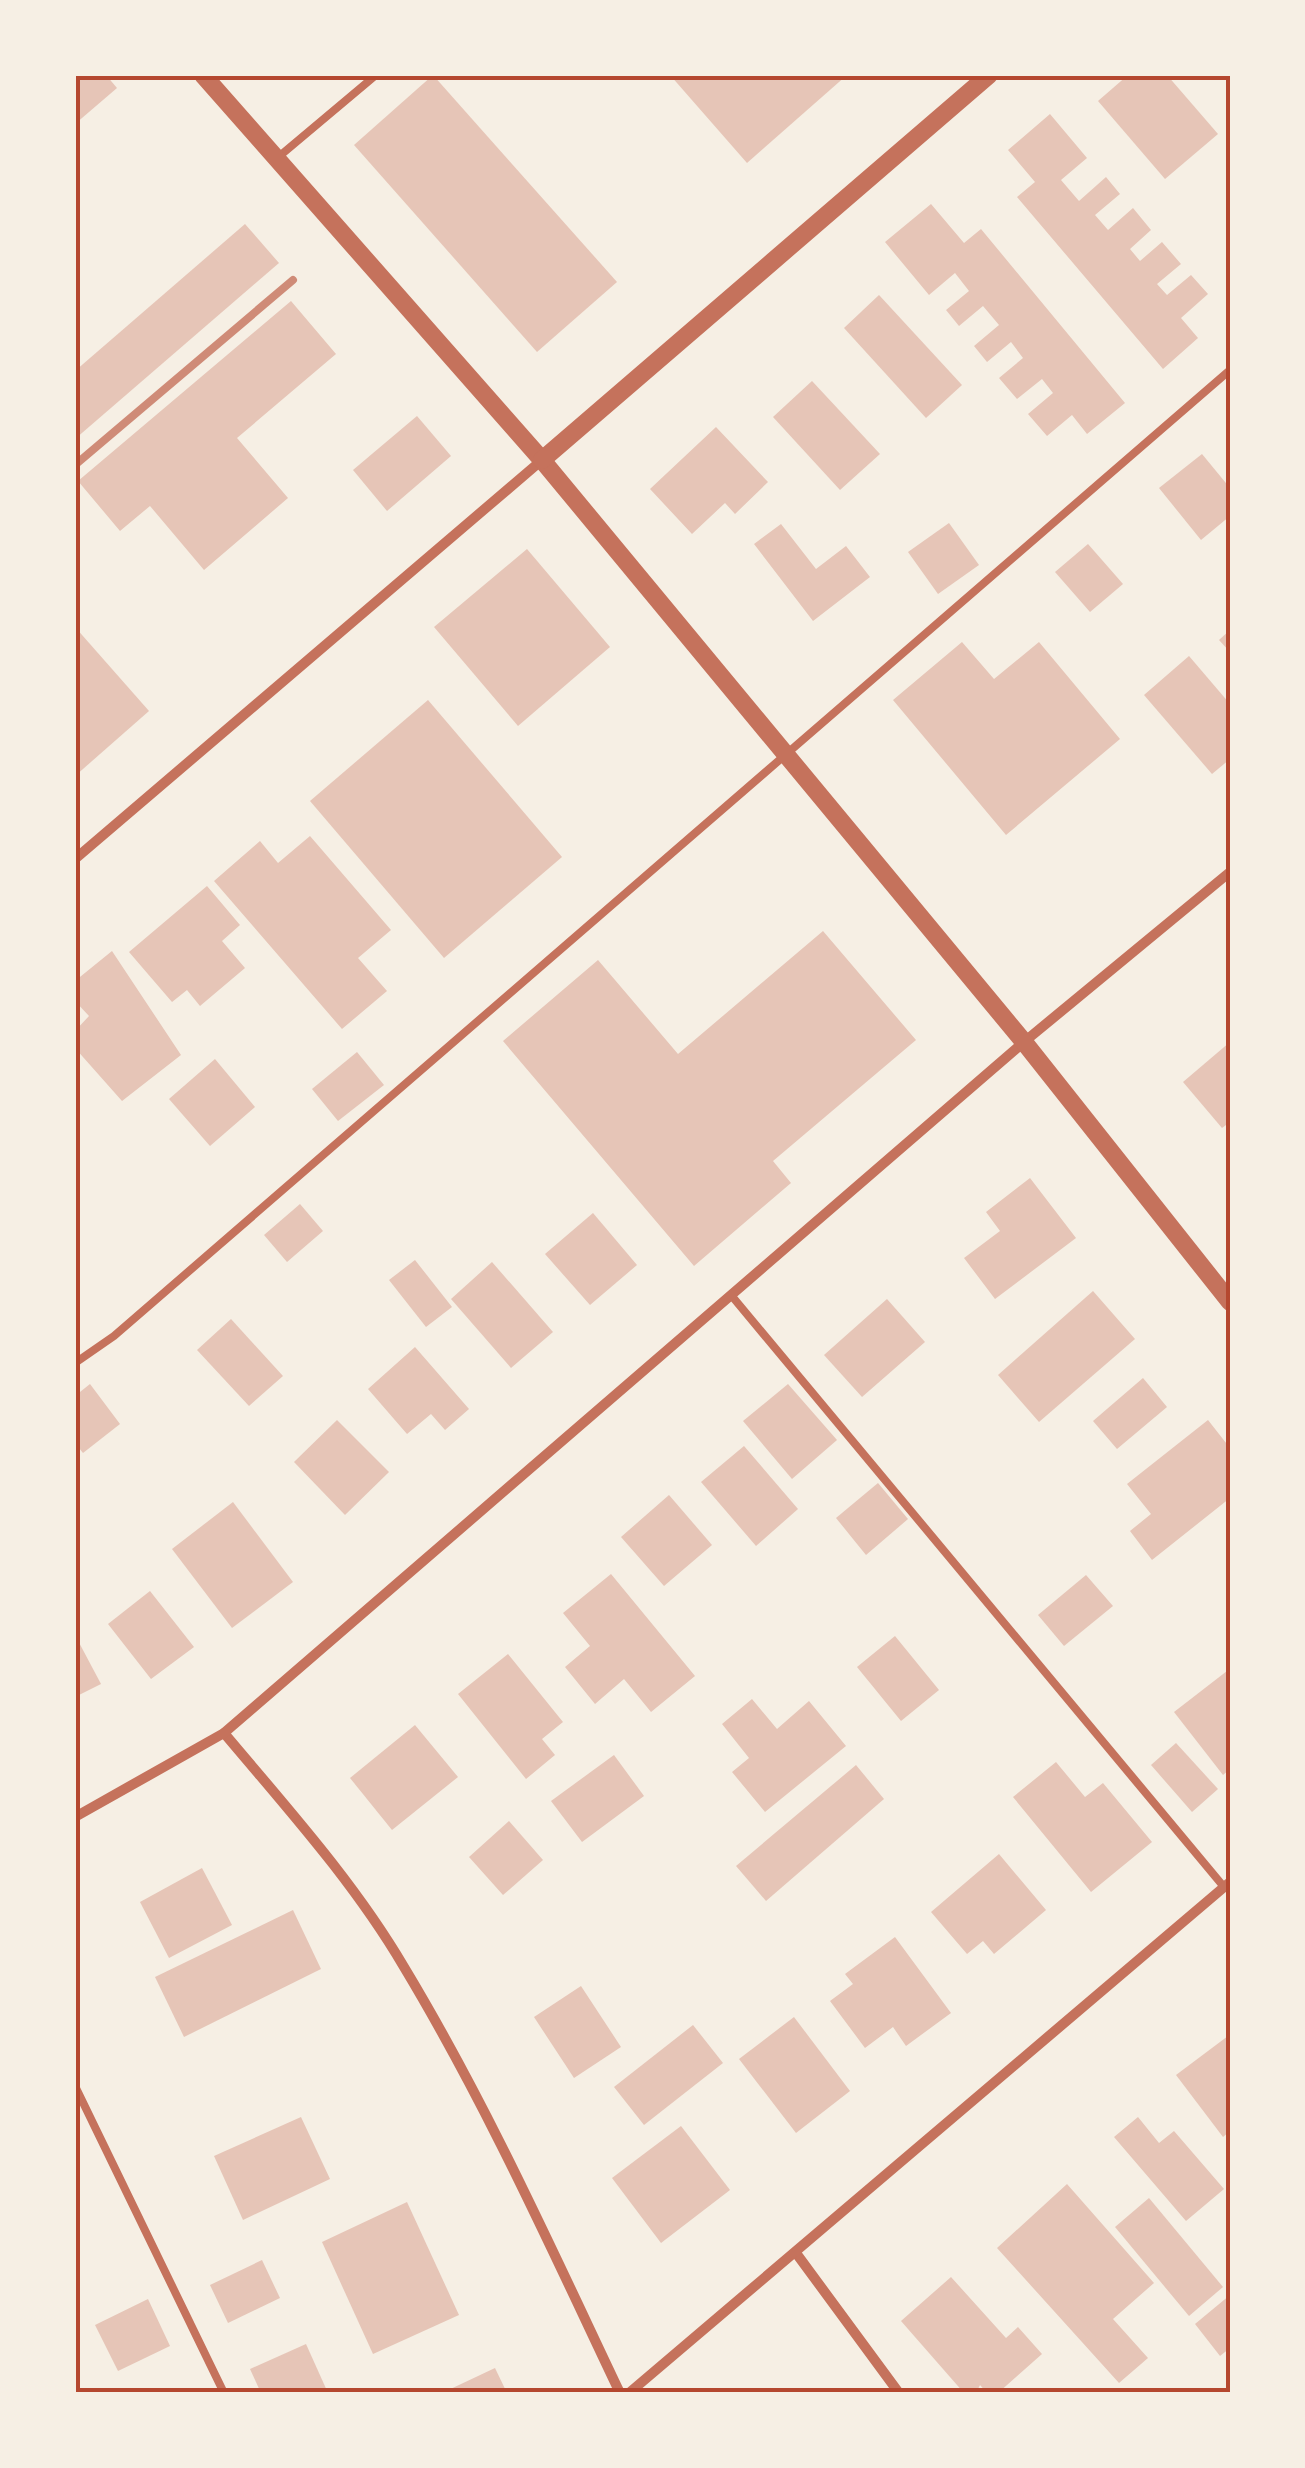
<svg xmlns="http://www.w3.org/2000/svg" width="1305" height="2468" viewBox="0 0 1305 2468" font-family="'Varela Round',sans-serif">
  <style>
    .building { fill: #e6c5b7 }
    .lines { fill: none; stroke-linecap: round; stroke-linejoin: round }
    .service { stroke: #c5725c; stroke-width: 8 }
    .minor { stroke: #c5725c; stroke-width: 10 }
    .tertiary { stroke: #c5725c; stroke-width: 18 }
    .rail { stroke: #cf8b77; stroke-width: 8 }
    .neatline { fill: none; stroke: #b5482f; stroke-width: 4 }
  </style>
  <rect width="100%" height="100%" fill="#f6efe4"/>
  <!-- building -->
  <g class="building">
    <polygon points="75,75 106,75 117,88 75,124"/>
    <polygon points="433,75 617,282 537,352 354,145"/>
    <polygon points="670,75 847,75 747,163"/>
    <polygon points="1128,75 1167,75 1218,134 1165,179 1098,101"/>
    <polygon points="1050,114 1087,158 1061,180 1079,201 1106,177 1120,194 1095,215 1108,230 1133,208 1151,230 1130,249 1140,261 1162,242 1181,264 1157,284 1167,295 1191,275 1208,294 1181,318 1198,338 1163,369 1017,197 1035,182 1008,150"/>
    <polygon points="931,204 964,243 981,229 1125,403 1087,434 1072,415 1047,436 1028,414 1053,393 1042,379 1017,399 999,378 1023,358 1011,342 987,362 974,346 999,325 983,306 959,326 946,310 969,291 955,273 929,295 885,242"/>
    <polygon points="245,224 279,263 75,439 75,371"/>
    <polygon points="879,295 962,385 926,418 844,328"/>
    <polygon points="291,301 336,354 237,438 288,498 204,570 150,506 120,531 78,481"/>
    <polygon points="812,381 880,454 840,490 773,417"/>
    <polygon points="417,416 451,456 387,511 353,470"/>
    <polygon points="716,427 768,482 735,514 725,503 692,534 650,489"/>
    <polygon points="1202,454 1230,488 1230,516 1201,540 1159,488"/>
    <polygon points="949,523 979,565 938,594 908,552"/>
    <polygon points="781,524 816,569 846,546 870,577 813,621 754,544"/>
    <polygon points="1088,544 1123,584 1090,612 1055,572"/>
    <polygon points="527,549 610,647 518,726 434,627"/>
    <polygon points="75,627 149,711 75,776"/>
    <polygon points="1230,630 1230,652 1219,640"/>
    <polygon points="962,642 994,679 1039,642 1120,739 1006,835 893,700"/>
    <polygon points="1189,656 1230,704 1230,759 1212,774 1144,695"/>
    <polygon points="428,700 562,857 444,958 310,801"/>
    <polygon points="310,836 391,930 358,958 387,991 342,1029 214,881 260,841 278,863"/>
    <polygon points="207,886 240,925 222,941 245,968 200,1006 187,990 172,1002 129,952"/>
    <polygon points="823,931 916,1040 773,1161 791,1183 694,1266 503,1041 598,960 678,1054"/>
    <polygon points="112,951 181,1055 122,1101 75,1048 75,1031 89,1016 75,1001 75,981"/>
    <polygon points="1230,1042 1230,1122 1222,1128 1183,1082"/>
    <polygon points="357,1052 384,1085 338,1121 312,1089"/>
    <polygon points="215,1059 255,1107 210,1146 169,1099"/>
    <polygon points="1030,1178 1076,1238 995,1299 964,1258 1000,1231 986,1212"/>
    <polygon points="300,1204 323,1231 287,1262 264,1235"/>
    <polygon points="593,1213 637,1265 590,1305 545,1254"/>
    <polygon points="415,1260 452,1307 426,1327 389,1280"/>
    <polygon points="492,1262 553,1332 511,1368 451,1299"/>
    <polygon points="1093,1291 1135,1339 1039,1422 998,1375"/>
    <polygon points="887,1299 925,1342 862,1397 824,1355"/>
    <polygon points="231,1319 283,1376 249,1406 197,1350"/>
    <polygon points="415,1347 469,1409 445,1430 431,1414 407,1434 368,1389"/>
    <polygon points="1143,1378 1167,1407 1117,1449 1093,1421"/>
    <polygon points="90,1384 120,1424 83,1453 75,1443 75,1396"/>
    <polygon points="788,1384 837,1440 792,1479 743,1421"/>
    <polygon points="337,1420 389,1472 345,1515 294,1462"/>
    <polygon points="1208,1420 1230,1448 1230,1498 1152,1560 1130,1531 1151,1514 1127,1484"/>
    <polygon points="744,1446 798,1509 756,1546 701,1482"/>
    <polygon points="878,1483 908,1519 866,1555 836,1518"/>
    <polygon points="669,1495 712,1545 664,1586 621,1537"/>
    <polygon points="233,1502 293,1582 232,1628 172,1549"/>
    <polygon points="611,1574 695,1676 651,1712 624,1679 595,1704 565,1667 590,1646 563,1613"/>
    <polygon points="1086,1575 1113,1606 1064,1646 1038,1615"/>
    <polygon points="150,1591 194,1647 151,1679 108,1624"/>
    <polygon points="75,1635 101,1684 75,1697"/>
    <polygon points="895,1636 939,1690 901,1721 857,1667"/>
    <polygon points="508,1654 563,1722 542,1739 555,1755 526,1779 458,1694"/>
    <polygon points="1227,1671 1230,1769 1223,1775 1174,1712"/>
    <polygon points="752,1699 777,1729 809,1701 846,1746 765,1812 732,1772 749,1758 722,1724"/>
    <polygon points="415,1725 458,1777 392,1830 350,1778"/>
    <polygon points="1176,1743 1218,1789 1192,1812 1151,1765"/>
    <polygon points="614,1755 644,1796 582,1842 551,1801"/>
    <polygon points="1056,1762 1085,1797 1103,1783 1152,1842 1091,1892 1013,1797"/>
    <polygon points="856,1765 884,1799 766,1901 736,1866"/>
    <polygon points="509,1821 543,1860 503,1895 469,1857"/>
    <polygon points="999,1854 1046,1910 994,1954 983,1941 967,1954 931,1912"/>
    <polygon points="202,1868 232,1925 169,1958 140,1902"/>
    <polygon points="293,1910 321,1969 184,2037 155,1977"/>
    <polygon points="895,1937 951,2013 906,2046 893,2027 865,2048 830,2001 853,1984 845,1974"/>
    <polygon points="581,1986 621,2047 574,2078 534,2017"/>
    <polygon points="794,2017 850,2091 796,2133 739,2059"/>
    <polygon points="693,2025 723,2063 644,2125 614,2087"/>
    <polygon points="1228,2036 1230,2131 1223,2137 1176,2075"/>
    <polygon points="301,2117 330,2179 243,2220 214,2156"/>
    <polygon points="1138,2117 1159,2143 1174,2131 1224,2189 1186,2221 1114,2137"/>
    <polygon points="681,2126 730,2190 661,2243 612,2178"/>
    <polygon points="1067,2184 1154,2283 1113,2319 1148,2358 1119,2383 997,2248"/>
    <polygon points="1149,2198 1223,2287 1189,2316 1115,2227"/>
    <polygon points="407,2202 459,2315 373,2354 322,2242"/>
    <polygon points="262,2260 280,2298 228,2323 210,2285"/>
    <polygon points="951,2277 1006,2338 1018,2327 1042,2354 998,2393 987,2393 980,2385 976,2393 964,2393 901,2321"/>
    <polygon points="1230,2295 1230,2348 1220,2356 1195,2324"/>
    <polygon points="148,2299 170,2346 118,2371 95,2325"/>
    <polygon points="306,2344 328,2393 261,2393 250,2369"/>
    <polygon points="495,2368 507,2393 442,2393"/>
  </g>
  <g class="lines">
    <!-- service -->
    <g class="service">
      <polyline points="276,159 376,75"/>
      <polyline points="731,1295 1224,1887"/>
      <polyline points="75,1363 114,1336 1230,370"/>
      <polyline points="75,2086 224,2393"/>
    </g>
    <!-- minor -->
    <g class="minor">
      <polyline points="75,859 542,460"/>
      <path d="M224,1733c63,75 130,149 180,234 82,136 148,283 216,426"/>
      <polyline points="75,1817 224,1733 1024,1042 1230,872"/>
      <polyline points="796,2253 899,2393"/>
      <polyline points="629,2393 1230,1882"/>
    </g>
    <!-- tertiary -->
    <g class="tertiary">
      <polyline points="203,75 542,460 1024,1042 1230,1302"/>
      <polyline points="542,460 989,75"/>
    </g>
    <!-- rail -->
    <polyline class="rail" points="75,465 293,280"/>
  </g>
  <!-- border -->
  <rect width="1305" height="2468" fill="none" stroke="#f6efe4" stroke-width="155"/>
  <rect x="78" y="78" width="1150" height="2312" class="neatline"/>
</svg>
